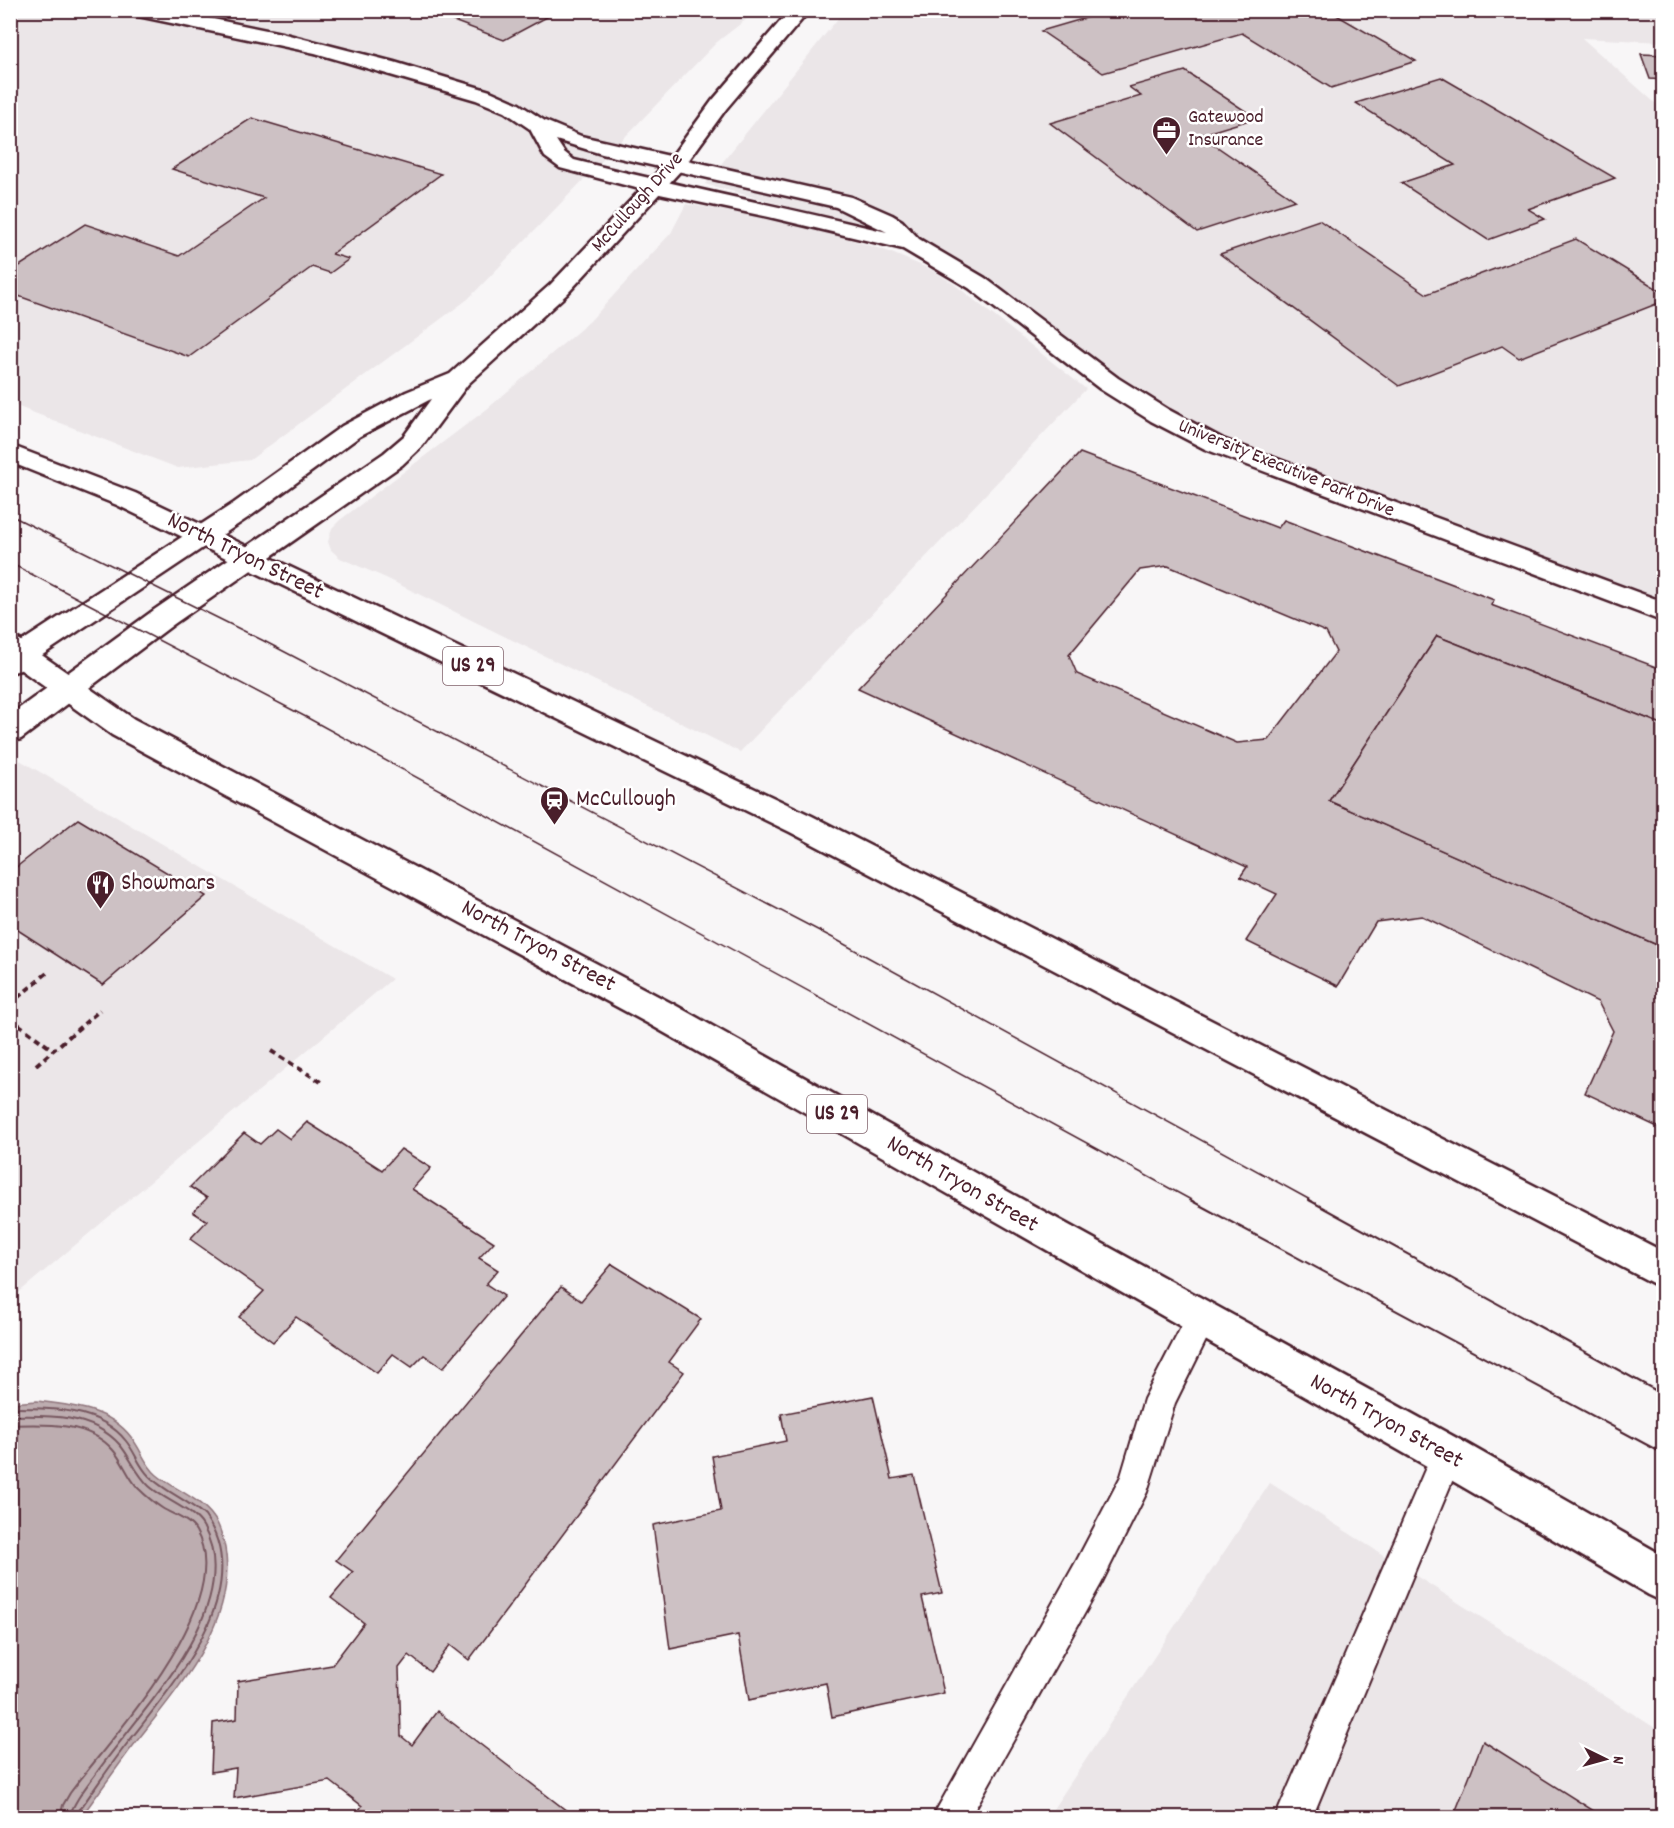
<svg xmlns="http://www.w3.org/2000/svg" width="1674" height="1828" viewBox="0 0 1674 1828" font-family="Dekko,sans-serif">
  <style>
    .built { fill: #ebe6e8 }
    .water { fill: #bdadb0; stroke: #8f747b; stroke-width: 1.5 }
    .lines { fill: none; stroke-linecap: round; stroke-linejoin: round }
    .shore { stroke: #785860; stroke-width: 2 }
    .building { fill: #cdc1c4; stroke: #4a1f2b; stroke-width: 1.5; fill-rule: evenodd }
    .service-casing { stroke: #4a1f2b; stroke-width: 4 }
    .minor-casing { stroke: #4a1f2b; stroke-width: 5 }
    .tertiary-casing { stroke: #4a1f2b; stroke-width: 5 }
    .primary-casing { stroke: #4a1f2b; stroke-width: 5 }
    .path { stroke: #4a1f2b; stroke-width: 4; stroke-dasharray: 6 4.5; stroke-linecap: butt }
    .service { fill: #fff; fill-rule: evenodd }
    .minor { fill: #fff; fill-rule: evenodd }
    .tertiary { fill: #fff; fill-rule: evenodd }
    .primary { fill: #fff; fill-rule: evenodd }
    .tram-far1 { stroke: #4a1f2b; stroke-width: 1.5 }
    .tram { stroke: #4a1f2b; stroke-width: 2 }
    .labels { text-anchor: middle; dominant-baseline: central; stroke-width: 5; stroke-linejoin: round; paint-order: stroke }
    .far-poi-label { font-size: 20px; fill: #4a1f2b; stroke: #fff; text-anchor: start }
    .far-street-label { font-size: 20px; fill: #4a1f2b; stroke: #fff }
    .shield { fill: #fff; stroke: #80626b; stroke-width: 1.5 }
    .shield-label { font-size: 22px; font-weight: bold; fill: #4a1f2b }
    .street-label { font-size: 24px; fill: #4a1f2b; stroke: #fff }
    .poi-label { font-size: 24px; fill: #4a1f2b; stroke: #fff; text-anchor: start }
  </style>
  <rect width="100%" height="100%" fill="#f8f6f7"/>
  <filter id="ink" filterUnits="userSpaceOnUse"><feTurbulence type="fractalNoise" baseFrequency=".0167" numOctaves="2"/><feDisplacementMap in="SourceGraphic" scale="12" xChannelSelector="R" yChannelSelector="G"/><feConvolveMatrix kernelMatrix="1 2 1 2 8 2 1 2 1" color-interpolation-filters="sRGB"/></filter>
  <g filter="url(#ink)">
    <!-- built -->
    <g class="built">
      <polygon points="10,11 757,11 717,42 468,299 250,460 178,468 11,404"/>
      <polygon points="844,11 1663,11 1663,42 1582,38 1663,110 1663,615 1174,425 921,251 847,222 705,184"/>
      <polygon points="686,204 791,221 887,251 932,270 954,284 1086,389 740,752 386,578 340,558 331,550 328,542 332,528 340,520 487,409 590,321 671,233"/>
      <polygon points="11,755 392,979 11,1299"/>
      <polygon points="1270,1483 1663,1733 1663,1817 1047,1818"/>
    </g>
    <!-- water -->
    <path class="water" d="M37,1401c33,4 72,7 94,36 10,12 14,28 26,38 18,15 43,23 57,43 6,8 9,20 11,30 14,76 -53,147 -96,203 -16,22 -32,44 -48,66h-70v-414z"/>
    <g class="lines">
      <!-- shore -->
      <g class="shore">
        <path d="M10,1408c39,0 89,-1 116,33 9,11 13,25 23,35 16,16 39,24 56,40 53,75 -35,172 -79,229 -17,22 -32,45 -48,67l-1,6"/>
        <path d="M10,1416c38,-1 83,-2 110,29 11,13 16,29 29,41 15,14 45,24 54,40 45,80 -63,185 -106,246 -10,14 -23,29 -28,46"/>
        <path d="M10,1425c34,-1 78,-4 103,25 10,11 14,26 25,38 7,7 15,14 24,20 11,7 27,11 34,23 42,73 -84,205 -126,262l-7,12 -3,13"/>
      </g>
    </g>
    <!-- building -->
    <g class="building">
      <polygon points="424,10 560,10 504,40"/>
      <polygon points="1113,10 1328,10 1416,61 1331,88 1242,33 1103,73 1041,31"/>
      <polygon points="1641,54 1664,55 1664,80 1650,79"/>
      <polygon points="1185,71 1256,118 1200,135 1295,200 1197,232 1050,123 1141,96 1129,87"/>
      <polygon points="1441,77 1615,178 1528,209 1545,219 1488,240 1401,183 1455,165 1356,103"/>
      <polygon points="252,118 441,174 332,254 349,259 330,273 312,267 189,357 10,293 10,272 85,224 179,256 264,198 172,169"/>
      <polygon points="1319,220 1427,294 1576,239 1664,293 1664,301 1519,358 1502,346 1399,386 1220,254"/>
      <path d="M1080,453l198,75 6,-8 210,80 -3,5 173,65v55l-227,-89 -108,165 335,147v182l-79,-37 28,-62 -15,-29 -176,-86 -46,6 -38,64 -92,-45 31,-47 -37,-17 7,-10 -389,-179zM1168,566l158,66 10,20 -68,88 -31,3 -160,-69 -8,-19 71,-85z"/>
      <polygon points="1437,636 1664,725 1664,948 1329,801"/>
      <polygon points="78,819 206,896 103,985 10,925 10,872"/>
      <polygon points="307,1122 382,1170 401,1149 431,1168 412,1189 494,1242 479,1258 498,1270 486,1284 504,1296 443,1368 424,1355 412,1367 393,1354 377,1373 296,1317 273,1342 239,1317 264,1291 190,1239 207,1221 193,1212 207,1198 190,1187 244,1133 260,1144 276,1129 290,1139"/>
      <polygon points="612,1264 701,1319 669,1362 684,1372 469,1660 450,1645 430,1672 409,1655 399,1668 401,1736 412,1745 437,1711 576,1818 353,1818 362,1806 330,1781 234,1798 236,1768 211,1772 213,1723 237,1719 238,1681 332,1665 364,1623 331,1598 353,1572 336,1560 561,1287 581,1301"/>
      <polygon points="873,1396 892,1479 914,1475 942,1593 922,1597 944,1693 832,1717 826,1683 749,1700 738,1635 670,1649 653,1525 721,1511 712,1456 786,1441 781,1414"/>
      <polygon points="1483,1741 1605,1818 1453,1818"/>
    </g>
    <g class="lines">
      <defs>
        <g id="service">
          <polygon points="1202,1304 1213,1308 1217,1318 1175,1403 1147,1492 1101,1584 970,1818 932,1818 1077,1560 1121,1476 1144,1399 1191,1308"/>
          <polygon points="1447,1439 1458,1444 1463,1455 1312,1818 1275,1818 1436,1444"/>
        </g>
        <path id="minor" d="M129,10l45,1 107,22 113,29 96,29 29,13 26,17 36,15 270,61 41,18 10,6 17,18 66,39 133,100 51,32 54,29 441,163v20l-459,-173 -54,-28 -51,-32 -131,-101 -66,-39 -134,-32 -114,-24 -95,-25 -15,-11 -15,-28 -25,-17 -29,-12 -161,-47 -177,-37 -7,-2zM556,140l46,14 234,53 51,25c-104,-25 -209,-46 -313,-72l-10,-8z"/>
        <polygon id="tertiary" points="790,10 810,10 726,109 683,168 567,294 468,384 422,446 402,465 174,624 21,739 10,742 10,715 154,610 384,453 404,436 431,399 360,436 252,515 20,670 10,673 10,649 234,503 342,426 406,392 450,374 551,284 669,160 712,101"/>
        <g id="primary">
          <polygon points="10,445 135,493 812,816 1664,1252 1664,1289 790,832 117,505 10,462"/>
          <polygon points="10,637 20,640 134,719 673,1004 1025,1201 1462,1441 1664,1556 1664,1602 1649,1595 1432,1469 649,1024 112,735 10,662"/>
        </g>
      </defs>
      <!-- service casing -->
      <use href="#service" class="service-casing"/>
      <!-- minor casing -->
      <use href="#minor" class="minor-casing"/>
      <!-- tertiary casing -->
      <use href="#tertiary" class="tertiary-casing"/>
      <!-- primary casing -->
      <use href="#primary" class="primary-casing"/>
      <!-- path -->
      <g class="path">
        <polyline points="10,1004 47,973"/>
        <polyline points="10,1018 53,1050"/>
        <polyline points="271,1051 321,1082"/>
        <polyline points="36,1065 100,1010"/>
      </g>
      <!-- service -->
      <use href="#service" class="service"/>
      <!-- minor -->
      <use href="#minor" class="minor"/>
      <!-- tertiary -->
      <use href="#tertiary" class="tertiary"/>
      <!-- primary -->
      <use href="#primary" class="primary"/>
      <!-- tram-far1 -->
      <g class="tram-far1">
        <polyline points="10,515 262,640 833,938 1312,1201"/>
        <polyline points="10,563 306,717 1193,1201"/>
      </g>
      <!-- tram -->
      <g class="tram">
        <polyline points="1190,1200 1664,1454"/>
        <polyline points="1309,1200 1664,1395"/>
      </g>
    </g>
  </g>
  <!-- icons -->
  <defs>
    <symbol id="office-pin" viewBox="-11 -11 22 30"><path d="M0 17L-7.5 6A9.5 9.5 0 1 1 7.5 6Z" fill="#4a1f2b" stroke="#fff"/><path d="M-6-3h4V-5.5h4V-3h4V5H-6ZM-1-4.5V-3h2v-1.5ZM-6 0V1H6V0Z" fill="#fff"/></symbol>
    <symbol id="station-pin" viewBox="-11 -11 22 30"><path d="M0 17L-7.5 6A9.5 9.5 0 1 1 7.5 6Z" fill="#4a1f2b" stroke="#fff"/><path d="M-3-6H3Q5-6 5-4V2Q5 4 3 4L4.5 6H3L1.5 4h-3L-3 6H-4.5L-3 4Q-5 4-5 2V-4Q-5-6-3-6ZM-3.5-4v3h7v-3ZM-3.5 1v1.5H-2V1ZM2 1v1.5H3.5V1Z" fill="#fff"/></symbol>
    <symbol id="restaurant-pin" viewBox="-11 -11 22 30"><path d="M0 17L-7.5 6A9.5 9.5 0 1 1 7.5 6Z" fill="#4a1f2b" stroke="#fff"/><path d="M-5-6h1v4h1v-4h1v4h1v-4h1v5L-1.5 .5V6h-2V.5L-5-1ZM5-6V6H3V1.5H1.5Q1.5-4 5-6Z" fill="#fff"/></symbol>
  </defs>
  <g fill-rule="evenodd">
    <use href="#office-pin" x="1150" y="114" width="33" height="45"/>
    <use href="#station-pin" x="538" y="784" width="33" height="45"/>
    <use href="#restaurant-pin" x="84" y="868" width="33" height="45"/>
  </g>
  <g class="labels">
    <!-- far-poi labels -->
    <g class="far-poi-label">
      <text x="1188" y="118">Gatewood<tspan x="1188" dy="23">Insurance</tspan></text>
    </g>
    <!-- far-street labels -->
    <g class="far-street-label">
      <text transform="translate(638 203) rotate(-48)">McCullough Drive</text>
      <text transform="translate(1286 469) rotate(22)">University Executive Park Drive</text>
    </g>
    <!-- shield labels -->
    <g class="shield">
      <rect x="443" y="647" width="60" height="38" rx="4.5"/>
      <rect x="807" y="1095" width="60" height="38" rx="4.5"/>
    </g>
    <g class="shield-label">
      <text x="473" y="666">US 29</text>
      <text x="837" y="1114">US 29</text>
    </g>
    <!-- street labels -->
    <g class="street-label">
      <text transform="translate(245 557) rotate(26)">North Tryon Street</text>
      <text transform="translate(538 947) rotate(28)">North Tryon Street</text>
      <text transform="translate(962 1185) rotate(30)">North Tryon Street</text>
      <text transform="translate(1386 1422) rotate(29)">North Tryon Street</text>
    </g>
    <!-- poi labels -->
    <g class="poi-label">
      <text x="576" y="800">McCullough</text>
      <text x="121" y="884">Showmars</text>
    </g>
  </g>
  <!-- margin -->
  <rect width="1674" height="1828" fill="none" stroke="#fff" stroke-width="36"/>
  <rect x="18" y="18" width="1638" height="1792" fill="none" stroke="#4a1f2b" stroke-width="2" filter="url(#ink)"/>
  <!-- north arrow -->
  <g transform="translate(1605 1759) rotate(95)" stroke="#ffffff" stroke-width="4.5" paint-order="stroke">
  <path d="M0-4.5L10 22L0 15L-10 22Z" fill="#4a1f2b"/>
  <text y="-9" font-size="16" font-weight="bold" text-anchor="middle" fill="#4a1f2b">N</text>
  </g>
</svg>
